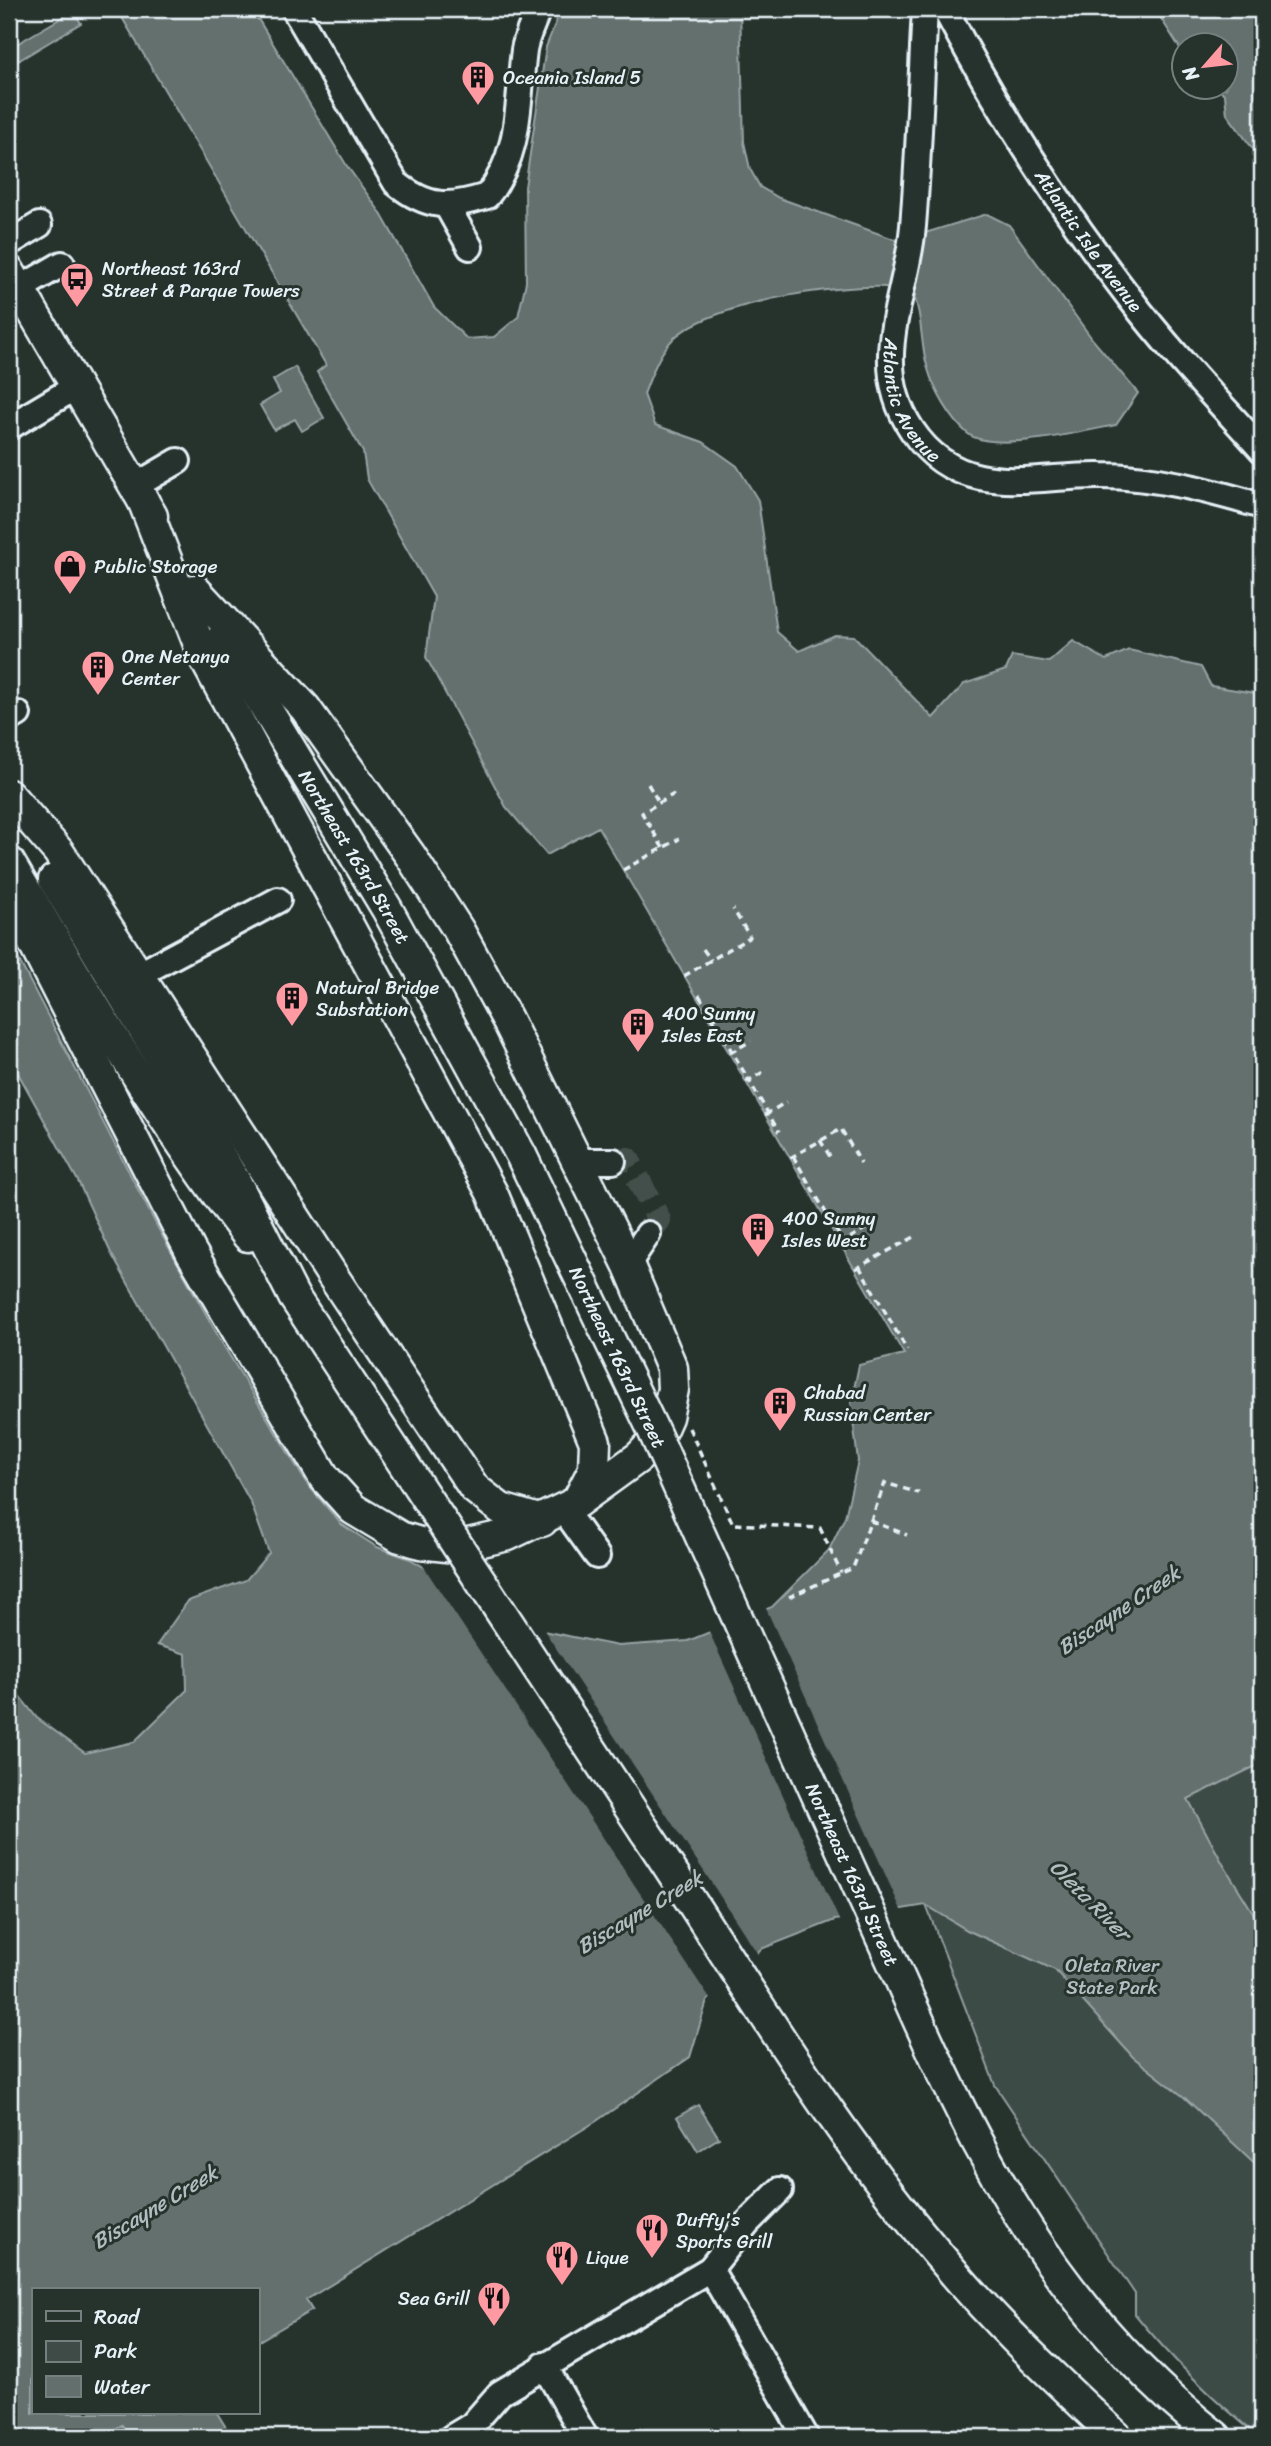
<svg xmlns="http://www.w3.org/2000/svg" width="1271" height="2446" viewBox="0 0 1271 2446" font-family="Sriracha,sans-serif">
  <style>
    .green { fill: #3e4b47; stroke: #939ea0; stroke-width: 2 }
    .water { fill: #636f6d; stroke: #98a3a5; stroke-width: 2 }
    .pier { fill: #26332d }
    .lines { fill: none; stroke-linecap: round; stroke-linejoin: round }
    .minor-tunnel { stroke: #43504b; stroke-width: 24; stroke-dasharray: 24 12; stroke-linecap: butt }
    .minor-casing { stroke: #e8f1f8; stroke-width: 30 }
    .major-casing { stroke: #e8f1f8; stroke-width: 35 }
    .path { stroke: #e8f1f8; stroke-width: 3.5; stroke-dasharray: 7 5; stroke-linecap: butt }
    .minor { stroke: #26332d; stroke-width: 24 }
    .major { stroke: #26332d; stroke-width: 30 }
    .major-bridge-casing { stroke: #e8f1f8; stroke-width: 35; stroke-linecap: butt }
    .major-bridge { stroke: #26332d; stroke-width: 30 }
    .labels { text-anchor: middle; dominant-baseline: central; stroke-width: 6; stroke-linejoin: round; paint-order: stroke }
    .poi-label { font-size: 19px; fill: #e8f1f8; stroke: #26332d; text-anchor: start }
    .street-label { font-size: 19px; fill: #e8f1f8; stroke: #26332d }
    .park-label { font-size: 19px; fill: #b5bfc3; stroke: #26332d }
    .water-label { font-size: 21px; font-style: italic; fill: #b3bdc0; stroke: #26332d }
  </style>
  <rect width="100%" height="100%" fill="#26332d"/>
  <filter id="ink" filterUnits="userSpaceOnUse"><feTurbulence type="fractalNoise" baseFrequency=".0143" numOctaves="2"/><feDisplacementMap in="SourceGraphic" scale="14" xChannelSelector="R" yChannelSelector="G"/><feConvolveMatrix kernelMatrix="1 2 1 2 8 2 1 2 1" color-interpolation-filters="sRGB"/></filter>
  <g filter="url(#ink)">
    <!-- green -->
    <path class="green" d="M1262,1763v674h-3c-45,-37 -87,-77 -124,-123v-20l-140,-209 -69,-180z"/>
    <!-- water -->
    <g class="water">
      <path d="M117,9h135l95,157 33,46 54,95 33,32 27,-2 24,-20 8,-35 -1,-95 21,-140 15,-38h179l4,133 6,27 10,18 19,11 120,43 88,-27 22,11 84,115 45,53 -22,32c-32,6 -124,29 -149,8 -16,-14 -33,-43 -39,-64 -9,-27 -4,-54 -17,-79 -50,-12 -198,11 -237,48 -16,16 -22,36 -30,56l11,31 48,17 34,24 21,34 19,132 22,19 36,-16 19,1 79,82 31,-34 42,-14 6,-14 37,6 24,-21 33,19 23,-10 72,17 10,19 51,8v1069l-74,36 35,65 39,63v243l-78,-73 -51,-40 -78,-87 -88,-40 -41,-25 -91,15 -74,29 -54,52 -17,56 -95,65 -289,178 6,10 -55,32v-52h-224v123h184l15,24h-103l-7,-12 -20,12h-93v-754l28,35 48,35 49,-11 53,-52 -1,-36 -29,-9 31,-44 58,-21 23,-27 -18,-50 -140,-250 -33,-72 -69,-124v-116l149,287 64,115 85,141 34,40 36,23 33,12 118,69 90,18 70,-5 84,-34 57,-57 16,-33 13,-56 -7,-58 8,-38 45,-11 -306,-527 -51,28 -41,-48 -80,-150 8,-60 -67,-118 -4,-27 -46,-80 9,-7z"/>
      <polygon points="1155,9 1262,9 1262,161 1227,114 1225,95 1218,88 1226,88 1226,46 1184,46 1183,53"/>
      <polygon points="73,11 81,23 18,61 10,48"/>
      <polygon points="295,367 324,418 302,431 295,419 274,430 260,405 280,393 273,380"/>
      <polygon points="698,2105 719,2138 698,2151 677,2117"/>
    </g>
    <!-- pier -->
    <g class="pier">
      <polygon points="420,1561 530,1625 542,1627 705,1873 759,1956 712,2002"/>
      <polygon points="765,1606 902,1912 840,1922 708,1629"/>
    </g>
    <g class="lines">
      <!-- minor-tunnel -->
      <polyline class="minor-tunnel" points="613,1161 628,1159 659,1220 648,1234"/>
      <defs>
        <g id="minor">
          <path d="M294,9l102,174c32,26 53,25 91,13 35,-43 30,-94 37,-146 2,-14 10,-28 14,-41"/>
          <path id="s1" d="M925,9c-4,72 -6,144 -12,217 -6,71 -46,137 -1,204 16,24 39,41 68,47 39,8 81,-2 121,-1 55,0 109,15 161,30"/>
          <path id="s2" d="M945,9c53,101 114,197 184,288 41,54 88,103 133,153"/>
          <polyline points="447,206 470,247"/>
          <polyline points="9,243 39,225"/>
          <polyline points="19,289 62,264"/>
          <polyline points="9,427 76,387"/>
          <polyline points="135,486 178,461"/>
          <polyline points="9,719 18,714"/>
          <polyline points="138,975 278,900"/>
          <polyline points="577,1161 613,1161"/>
          <polyline points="628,1264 648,1234"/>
          <polyline points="564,1510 597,1556"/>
          <polyline points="710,2269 806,2437"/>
          <polyline points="544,2365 585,2437"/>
          <polyline points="452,2437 472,2425 500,2393 710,2269 747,2223 780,2190"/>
        </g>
        <g id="major">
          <polyline points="9,271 152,516"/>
          <polyline points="143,500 204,657 492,1193 595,1442 594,1469 577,1502"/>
          <path id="s3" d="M223,637l164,272 134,246"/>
          <polyline points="9,795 58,851 336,1281 474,1488 501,1509 542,1521"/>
          <path d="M9,862c75,128 149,256 239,374"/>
          <polyline points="54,880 236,1183 294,1297"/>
          <polyline points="9,895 191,1252 324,1477 353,1509 400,1537 420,1543 455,1547 508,1535 577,1502 639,1457 658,1437 667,1417 673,1389 672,1368 628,1264 507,1019 459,931 410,855 305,708 195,590"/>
          <path id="s4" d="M793,1742c35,79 71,158 107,237 81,184 155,330 316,458"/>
          <path d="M645,1831c98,146 188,303 304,436 51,61 111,116 168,170"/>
        </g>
      </defs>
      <!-- minor casing -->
      <use href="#minor" class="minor-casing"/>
      <!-- major casing -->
      <use href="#major" class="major-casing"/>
      <!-- path -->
      <g class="path">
        <polyline points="648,784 659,803"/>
        <polyline points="663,848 642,813 674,794"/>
        <polyline points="623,870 679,839"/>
        <polyline points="703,949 711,960"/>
        <polyline points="684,976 750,937 733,909"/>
        <polyline points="699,995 779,1132"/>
        <polyline points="711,1020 731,1008"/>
        <polyline points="730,1053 751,1041"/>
        <polyline points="746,1082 767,1070"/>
        <polyline points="765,1115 786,1102"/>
        <polyline points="820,1140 831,1158"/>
        <polyline points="793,1156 843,1242"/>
        <polyline points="790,1158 841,1129 861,1163"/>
        <polyline points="840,1244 868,1227"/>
        <polyline points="859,1266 907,1350"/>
        <polyline points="855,1269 918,1235"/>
        <polyline points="689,1428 733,1524 820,1528 841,1573"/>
        <polyline points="871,1521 907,1535"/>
        <polyline points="789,1597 853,1568 885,1483 919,1493"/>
      </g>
      <!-- minor -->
      <use href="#minor" class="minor"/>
      <!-- major -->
      <use href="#major" class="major"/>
      <defs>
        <g id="major-bridge">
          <path id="s5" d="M521,1155l133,277 139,310"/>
          <polyline points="294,1297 645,1831"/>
        </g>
      </defs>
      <!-- major-bridge casing -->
      <use href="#major-bridge" class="major-bridge-casing"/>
      <!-- major-bridge -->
      <use href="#major-bridge" class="major-bridge"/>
    </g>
  </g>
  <!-- icons -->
  <defs>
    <symbol id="building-pin" viewBox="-11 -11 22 30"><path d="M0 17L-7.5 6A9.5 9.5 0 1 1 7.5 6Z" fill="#ff9aa2" stroke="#26332d"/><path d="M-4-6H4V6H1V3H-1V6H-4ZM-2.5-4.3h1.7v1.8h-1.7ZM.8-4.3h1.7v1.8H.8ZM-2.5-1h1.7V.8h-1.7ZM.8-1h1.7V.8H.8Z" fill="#111"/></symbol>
    <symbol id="bus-pin" viewBox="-11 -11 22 30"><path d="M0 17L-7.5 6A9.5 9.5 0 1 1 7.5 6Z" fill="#ff9aa2" stroke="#26332d"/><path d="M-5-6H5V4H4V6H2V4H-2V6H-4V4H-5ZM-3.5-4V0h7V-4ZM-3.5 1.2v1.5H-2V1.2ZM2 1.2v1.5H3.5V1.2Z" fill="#111"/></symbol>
    <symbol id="shop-pin" viewBox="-11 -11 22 30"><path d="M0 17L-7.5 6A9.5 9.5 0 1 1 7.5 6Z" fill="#ff9aa2" stroke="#26332d"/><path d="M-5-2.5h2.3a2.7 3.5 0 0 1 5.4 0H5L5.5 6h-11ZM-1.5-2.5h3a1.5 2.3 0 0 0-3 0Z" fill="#111"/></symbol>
    <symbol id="restaurant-pin" viewBox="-11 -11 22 30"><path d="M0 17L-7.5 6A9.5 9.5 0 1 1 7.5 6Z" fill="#ff9aa2" stroke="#26332d"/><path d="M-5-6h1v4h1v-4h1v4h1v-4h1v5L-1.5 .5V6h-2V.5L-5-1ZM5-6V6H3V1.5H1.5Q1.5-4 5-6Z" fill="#111"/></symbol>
  </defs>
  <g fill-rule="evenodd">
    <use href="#building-pin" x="459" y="58" width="38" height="52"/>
    <use href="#bus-pin" x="58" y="260" width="38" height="52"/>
    <use href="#shop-pin" x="51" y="547" width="38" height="52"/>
    <use href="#building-pin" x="79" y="648" width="38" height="52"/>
    <use href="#building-pin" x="273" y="979" width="38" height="52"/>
    <use href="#building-pin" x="619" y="1005" width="38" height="52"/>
    <use href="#building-pin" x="739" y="1210" width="38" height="52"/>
    <use href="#building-pin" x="761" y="1384" width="38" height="52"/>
    <use href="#restaurant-pin" x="633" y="2211" width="38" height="52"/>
    <use href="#restaurant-pin" x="543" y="2238" width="38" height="52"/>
    <use href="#restaurant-pin" x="475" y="2279" width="38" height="52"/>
  </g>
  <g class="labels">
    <!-- poi labels -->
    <g class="poi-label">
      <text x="503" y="77">Oceania Island 5</text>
      <text x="102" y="268">Northeast 163rd<tspan x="102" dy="22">Street &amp; Parque Towers</tspan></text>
      <text x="94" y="566">Public Storage</text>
      <text x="122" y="656">One Netanya<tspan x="122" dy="22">Center</tspan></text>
      <text x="316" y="987">Natural Bridge<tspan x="316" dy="22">Substation</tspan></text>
      <text x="662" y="1013">400 Sunny<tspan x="662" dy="22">Isles East</tspan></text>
      <text x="782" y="1218">400 Sunny<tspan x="782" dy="22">Isles West</tspan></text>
      <text x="804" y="1392">Chabad<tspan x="804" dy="22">Russian Center</tspan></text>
      <text x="676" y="2219">Duffy's<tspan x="676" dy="22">Sports Grill</tspan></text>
      <text x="586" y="2257">Lique</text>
      <text x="470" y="2298" text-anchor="end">Sea Grill</text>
    </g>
    <!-- street labels -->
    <g class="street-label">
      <text stroke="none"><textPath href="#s2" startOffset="273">Atlantic Isle Avenue</textPath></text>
      <text stroke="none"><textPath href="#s1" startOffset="399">Atlantic Avenue</textPath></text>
      <text stroke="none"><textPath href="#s3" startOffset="256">Northeast 163rd Street</textPath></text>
      <text stroke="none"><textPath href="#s5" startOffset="224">Northeast 163rd Street</textPath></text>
      <text stroke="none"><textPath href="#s4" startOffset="145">Northeast 163rd Street</textPath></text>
    </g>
    <!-- park labels -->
    <g class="park-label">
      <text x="1112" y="1965">Oleta River<tspan x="1112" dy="22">State Park</tspan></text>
    </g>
    <!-- water labels -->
    <g class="water-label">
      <text transform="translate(1119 1610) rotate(-34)">Biscayne Creek</text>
      <text transform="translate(1090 1900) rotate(45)">Oleta River</text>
      <text transform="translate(640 1912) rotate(-31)">Biscayne Creek</text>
      <text transform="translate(155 2207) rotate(-31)">Biscayne Creek</text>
    </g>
  </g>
  <!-- margin -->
  <rect width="1271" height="2446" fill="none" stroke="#26332d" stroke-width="35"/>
  <rect x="18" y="18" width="1236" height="2411" fill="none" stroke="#e8f1f8" stroke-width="2.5" filter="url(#ink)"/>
  <!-- legend -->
  <rect x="32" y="2288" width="228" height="126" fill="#26332d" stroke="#747f7e" stroke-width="2"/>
  <rect x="46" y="2311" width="35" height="10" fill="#26332d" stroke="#747f7e" stroke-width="2"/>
  <text x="94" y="2324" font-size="21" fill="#e8f1f8">Road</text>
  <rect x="46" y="2341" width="35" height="21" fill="#3e4b47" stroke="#747f7e" stroke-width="2"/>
  <text x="94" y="2358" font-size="21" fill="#e8f1f8">Park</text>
  <rect x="46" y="2376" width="35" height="21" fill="#636f6d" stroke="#747f7e" stroke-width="2"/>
  <text x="94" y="2394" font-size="21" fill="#e8f1f8">Water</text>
  <!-- north arrow -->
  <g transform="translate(1205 66) rotate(242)"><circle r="33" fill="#26332d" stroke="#747f7e" stroke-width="2"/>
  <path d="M0-5L12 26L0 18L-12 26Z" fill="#ff9aa2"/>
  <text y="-10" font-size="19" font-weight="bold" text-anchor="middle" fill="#e8f1f8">N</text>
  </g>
</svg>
